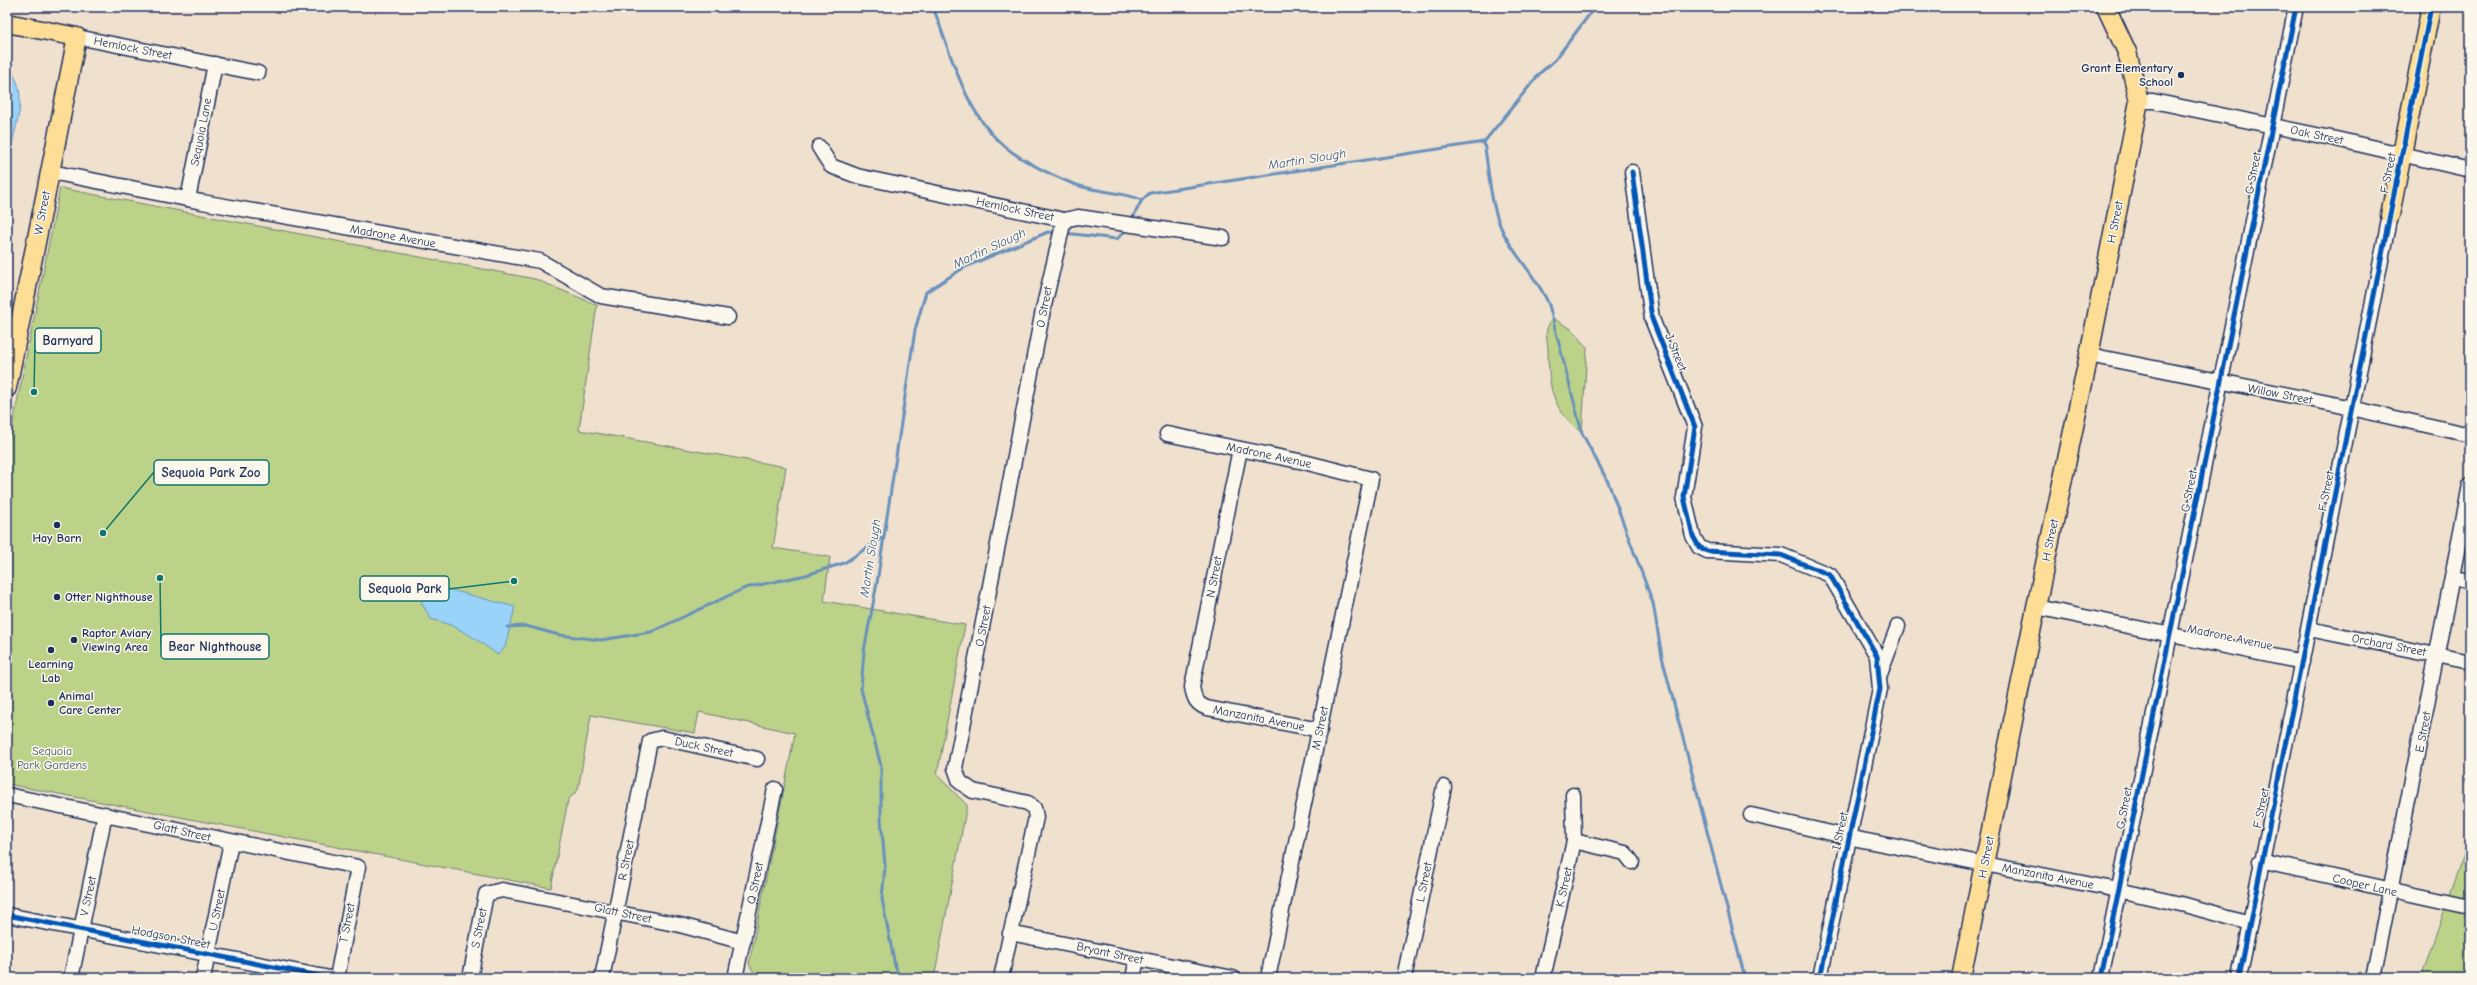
<svg xmlns="http://www.w3.org/2000/svg" width="2477" height="985" viewBox="0 0 2477 985" font-family="'Comic Neue',sans-serif">
  <style>
    .green { fill: #bcd289; stroke: #6c8074 }
    .water { fill: #9ad3fa; stroke: #6791bc }
    .lines { fill: none; stroke-linecap: round; stroke-linejoin: round }
    .stream { stroke: #6791bc; stroke-width: 3 }
    .minor-casing { stroke: #1b2f5e; stroke-width: 17 }
    .major-casing { stroke: #1b2f5e; stroke-width: 21 }
    .minor { stroke: #fbf7ec; stroke-width: 14 }
    .major { stroke: #fedd96; stroke-width: 18 }
    .cycleway-casing { stroke: #fbf7ec; stroke-width: 8 }
    .cycleway { stroke: #0057b8; stroke-width: 5 }
    .poi-dot { fill: #1b2f5e; stroke: #fbf7ec; stroke-width: 1.5 }
    .labels { text-anchor: middle; dominant-baseline: central; stroke-width: 3; stroke-linejoin: round; paint-order: stroke }
    .street-label { font-size: 12px; fill: #1b2f5e; stroke: #fbf7ec }
    .poi-label { font-size: 12px; font-weight: bold; fill: #1b2f5e; stroke: #fbf7ec; text-anchor: start }
    .park-label { font-size: 12px; fill: #435869; stroke: #fbf7ec }
    .water-label { font-size: 13px; font-style: italic; fill: #3b5885; stroke: #fbf7ec }
    .leader { fill: none; stroke: #0f766e; stroke-width: 1.5 }
    .callout-dot { fill: #0f766e; stroke: #fbf7ec; stroke-width: 1.5 }
    .callout { fill: #fbf7ec; stroke: #0f766e; stroke-width: 1.5 }
    .callout-label { font-size: 13px; text-anchor: middle; font-weight: bold; fill: #1b2f5e }
  </style>
  <rect width="100%" height="100%" fill="#f0e0ce"/>
  <filter id="ink" filterUnits="userSpaceOnUse"><feTurbulence type="fractalNoise" baseFrequency=".025" numOctaves="2"/><feDisplacementMap in="SourceGraphic" scale="8" xChannelSelector="R" yChannelSelector="G"/><feConvolveMatrix kernelMatrix="1 2 1 2 8 2 1 2 1" color-interpolation-filters="sRGB"/></filter>
  <g filter="url(#ink)">
    <!-- green -->
    <g class="green">
      <polygon points="60,188 535,279 597,305 579,430 786,467 773,548 830,557 824,601 965,625 937,775 967,805 934,978 757,978 749,964 795,733 699,712 695,733 591,715 578,790 568,800 551,888 7,784 7,453"/>
      <path d="M1552,318l18,10 17,20 -5,85c-31,-25 -33,-45 -34,-83 -1,-18 -5,-15 4,-32z"/>
      <polygon points="2470,837 2470,978 2421,978"/>
    </g>
    <!-- water -->
    <g class="water">
      <path d="M7,68c26,21 6,66 0,93z"/>
      <path d="M440,587l75,20 -10,40 -7,8c-22,-16 -40,-30 -67,-36l-10,-17z"/>
    </g>
    <g class="lines">
      <!-- stream -->
      <g class="stream">
        <path d="M933,7c19,49 33,113 79,145 17,12 40,23 59,31 21,9 48,8 71,17"/>
        <path d="M1484,142c5,29 6,64 19,90 13,26 35,46 46,73l33,128 26,49 45,121 9,54 83,321"/>
        <polyline points="1131,221 1142,200 1150,193 1484,142 1540,73 1555,60 1595,7"/>
        <polyline points="1064,233 1117,239 1128,228"/>
        <polyline points="507,627 526,626 559,635 601,640 651,632 745,588 806,575 844,563 882,538"/>
        <polyline points="900,978 895,966 882,899 885,865 881,819 881,766 861,689 864,651 877,583 915,330 926,292 965,267 1048,232 1056,233"/>
      </g>
      <defs>
        <g id="minor">
          <polyline points="77,37 258,73"/>
          <polyline points="2139,101 2153,101 2336,139 2470,170"/>
          <polyline points="819,147 831,166 857,176 1064,220 1078,217 1223,238"/>
          <polyline points="51,172 202,202 540,261 601,296 728,317"/>
          <polyline points="1632,172 1652,319 1695,427 1684,497 1693,536 1699,547 1707,551 1781,555 1830,575 1877,656 1880,689 1820,978"/>
          <polyline points="188,199 215,64"/>
          <polyline points="2089,355 2338,405 2470,435"/>
          <polyline points="1167,434 1304,462 1371,479 1268,978"/>
          <path d="M1240,449l-48,238c2,11 4,17 15,21l113,22"/>
          <polyline points="2452,578 2470,581"/>
          <polyline points="2036,607 2302,662"/>
          <polyline points="2309,629 2470,662"/>
          <polyline points="1880,674 1898,626"/>
          <polyline points="7,795 358,867 337,978"/>
          <polyline points="1751,815 1862,840 2118,890 2185,905 2250,923"/>
          <polyline points="1574,841 1625,853 1632,862"/>
          <polyline points="2260,861 2470,907"/>
          <polyline points="7,915 330,978"/>
          <polyline points="1010,933 1233,978"/>
          <polyline points="71,978 105,814"/>
          <polyline points="203,978 231,842"/>
          <polyline points="470,978 486,894 502,890 680,925 743,942"/>
          <polyline points="602,978 650,741 662,738 757,759"/>
          <polyline points="735,978 775,789"/>
          <polyline points="1001,978 1036,817 1034,808 1028,803 973,791 960,782 955,768 1043,310 1064,220"/>
          <polyline points="1133,978 1137,959"/>
          <polyline points="1404,978 1444,787"/>
          <polyline points="1543,978 1574,841 1573,795"/>
          <polyline points="2101,978 2296,7"/>
          <polyline points="2239,978 2390,215"/>
          <polyline points="2373,978 2470,485"/>
        </g>
        <g id="major">
          <polyline points="7,23 77,37 7,388"/>
          <polyline points="2390,215 2431,7"/>
          <polyline points="1961,978 2036,607 2089,355 2139,101 2127,52 2106,7"/>
        </g>
      </defs>
      <!-- minor casing -->
      <use href="#minor" class="minor-casing"/>
      <!-- major casing -->
      <use href="#major" class="major-casing"/>
      <!-- minor -->
      <use href="#minor" class="minor"/>
      <!-- major -->
      <use href="#major" class="major"/>
      <defs>
        <g id="cycleway">
          <polyline points="1632,172 1652,319 1695,427 1684,497 1693,536 1699,547 1707,551 1781,555 1830,575 1877,656 1880,689 1820,978"/>
          <polyline points="7,915 330,978"/>
          <polyline points="2101,978 2296,7"/>
          <polyline points="2239,978 2431,7"/>
        </g>
      </defs>
      <!-- cycleway casing -->
      <use href="#cycleway" class="cycleway-casing"/>
      <!-- cycleway -->
      <use href="#cycleway" class="cycleway"/>
    </g>
  </g>
  <!-- markers -->
  <g class="poi-dot">
    <circle cx="2181" cy="75" r="4"/>
    <circle cx="57" cy="525" r="4"/>
    <circle cx="57" cy="597" r="4"/>
    <circle cx="74" cy="640" r="4"/>
    <circle cx="51" cy="650" r="4"/>
    <circle cx="51" cy="703" r="4"/>
  </g>
  <g class="labels">
    <!-- street labels -->
    <g class="street-label">
      <text transform="translate(133 48) rotate(11)">Hemlock Street</text>
      <text transform="translate(201 132) rotate(-79)">Sequoia Lane</text>
      <text transform="translate(2317 135) rotate(12)">Oak Street</text>
      <text transform="translate(2253 173) rotate(-79)">G Street</text>
      <text transform="translate(2388 173) rotate(-79)">F Street</text>
      <text transform="translate(1015 209) rotate(12)">Hemlock Street</text>
      <text transform="translate(42 213) rotate(-79)">W Street</text>
      <text transform="translate(2115 222) rotate(-79)">H Street</text>
      <text transform="translate(393 236) rotate(10)">Madrone Avenue</text>
      <text transform="translate(1044 307) rotate(-79)">O Street</text>
      <text transform="translate(1676 352) rotate(68)">J Street</text>
      <text transform="translate(2280 394) rotate(11)">Willow Street</text>
      <text transform="translate(1269 455) rotate(12)">Madrone Avenue</text>
      <text transform="translate(2189 491) rotate(-79)">G Street</text>
      <text transform="translate(2326 491) rotate(-79)">F Street</text>
      <text transform="translate(2050 540) rotate(-78)">H Street</text>
      <text transform="translate(1214 577) rotate(-79)">N Street</text>
      <text transform="translate(983 626) rotate(-79)">O Street</text>
      <text transform="translate(2230 637) rotate(12)">Madrone Avenue</text>
      <text transform="translate(2389 645) rotate(11)">Orchard Street</text>
      <text transform="translate(1259 718) rotate(11)">Manzanita Avenue</text>
      <text transform="translate(1320 728) rotate(-78)">M Street</text>
      <text transform="translate(2423 732) rotate(-79)">E Street</text>
      <text transform="translate(704 747) rotate(12)">Duck Street</text>
      <text transform="translate(2124 808) rotate(-79)">G Street</text>
      <text transform="translate(2261 808) rotate(-78)">F Street</text>
      <text transform="translate(182 831) rotate(13)">Glatt Street</text>
      <text transform="translate(1840 831) rotate(-78)">I Street</text>
      <text transform="translate(1986 857) rotate(-79)">H Street</text>
      <text transform="translate(626 860) rotate(-78)">R Street</text>
      <text transform="translate(2048 876) rotate(11)">Manzanita Avenue</text>
      <text transform="translate(1424 882) rotate(-78)">L Street</text>
      <text transform="translate(755 883) rotate(-78)">Q Street</text>
      <text transform="translate(2365 885) rotate(13)">Cooper Lane</text>
      <text transform="translate(1564 887) rotate(-77)">K Street</text>
      <text transform="translate(88 896) rotate(-78)">V Street</text>
      <text transform="translate(217 910) rotate(-78)">U Street</text>
      <text transform="translate(623 913) rotate(12)">Glatt Street</text>
      <text transform="translate(347 923) rotate(-79)">T Street</text>
      <text transform="translate(479 928) rotate(-79)">S Street</text>
      <text transform="translate(171 937) rotate(11)">Hodgson Street</text>
      <text transform="translate(1110 953) rotate(12)">Bryant Street</text>
    </g>
    <!-- poi labels -->
    <g class="poi-label">
      <text x="2173" y="68" text-anchor="end">Grant Elementary<tspan x="2173" dy="14">School</tspan></text>
      <text x="57" y="538" text-anchor="middle">Hay Barn</text>
      <text x="65" y="597">Otter Nighthouse</text>
      <text x="82" y="633">Raptor Aviary<tspan x="82" dy="14">Viewing Area</tspan></text>
      <text x="51" y="664" text-anchor="middle">Learning<tspan x="51" dy="14">Lab</tspan></text>
      <text x="59" y="696">Animal<tspan x="59" dy="14">Care Center</tspan></text>
    </g>
    <!-- park labels -->
    <g class="park-label">
      <text x="52" y="751">Sequoia<tspan x="52" dy="14">Park Gardens</tspan></text>
    </g>
    <!-- water labels -->
    <g class="water-label">
      <text transform="translate(1307 159) rotate(-9)">Martin Slough</text>
      <text transform="translate(989 248) rotate(-25)">Martin Slough</text>
      <text transform="translate(870 558) rotate(-81)">Martin Slough</text>
    </g>
  </g>
  <!-- callouts -->
  <path class="leader" d="M34 392L35 341M103 533L154 472M514 581L449 589M160 578L161 646"/>
  <g class="callout-dot">
    <circle cx="34" cy="392" r="4"/>
    <circle cx="103" cy="533" r="4"/>
    <circle cx="514" cy="581" r="4"/>
    <circle cx="160" cy="578" r="4"/>
  </g>
  <g class="callout">
    <rect x="35" y="328" width="66" height="25" rx="4"/>
    <rect x="154" y="460" width="115" height="25" rx="4"/>
    <rect x="360" y="576" width="89" height="25" rx="4"/>
    <rect x="161" y="634" width="108" height="25" rx="4"/>
  </g>
  <g class="callout-label">
    <text x="68" y="345">Barnyard</text>
    <text x="211" y="477">Sequoia Park Zoo</text>
    <text x="405" y="593">Sequoia Park</text>
    <text x="215" y="651">Bear Nighthouse</text>
  </g>
  <!-- margin -->
  <rect width="2477" height="985" fill="none" stroke="#fbf7ec" stroke-width="24"/>
  <rect x="12" y="12" width="2453" height="961" fill="none" stroke="#1b2f5e" stroke-width="1.5" filter="url(#ink)"/>
</svg>
